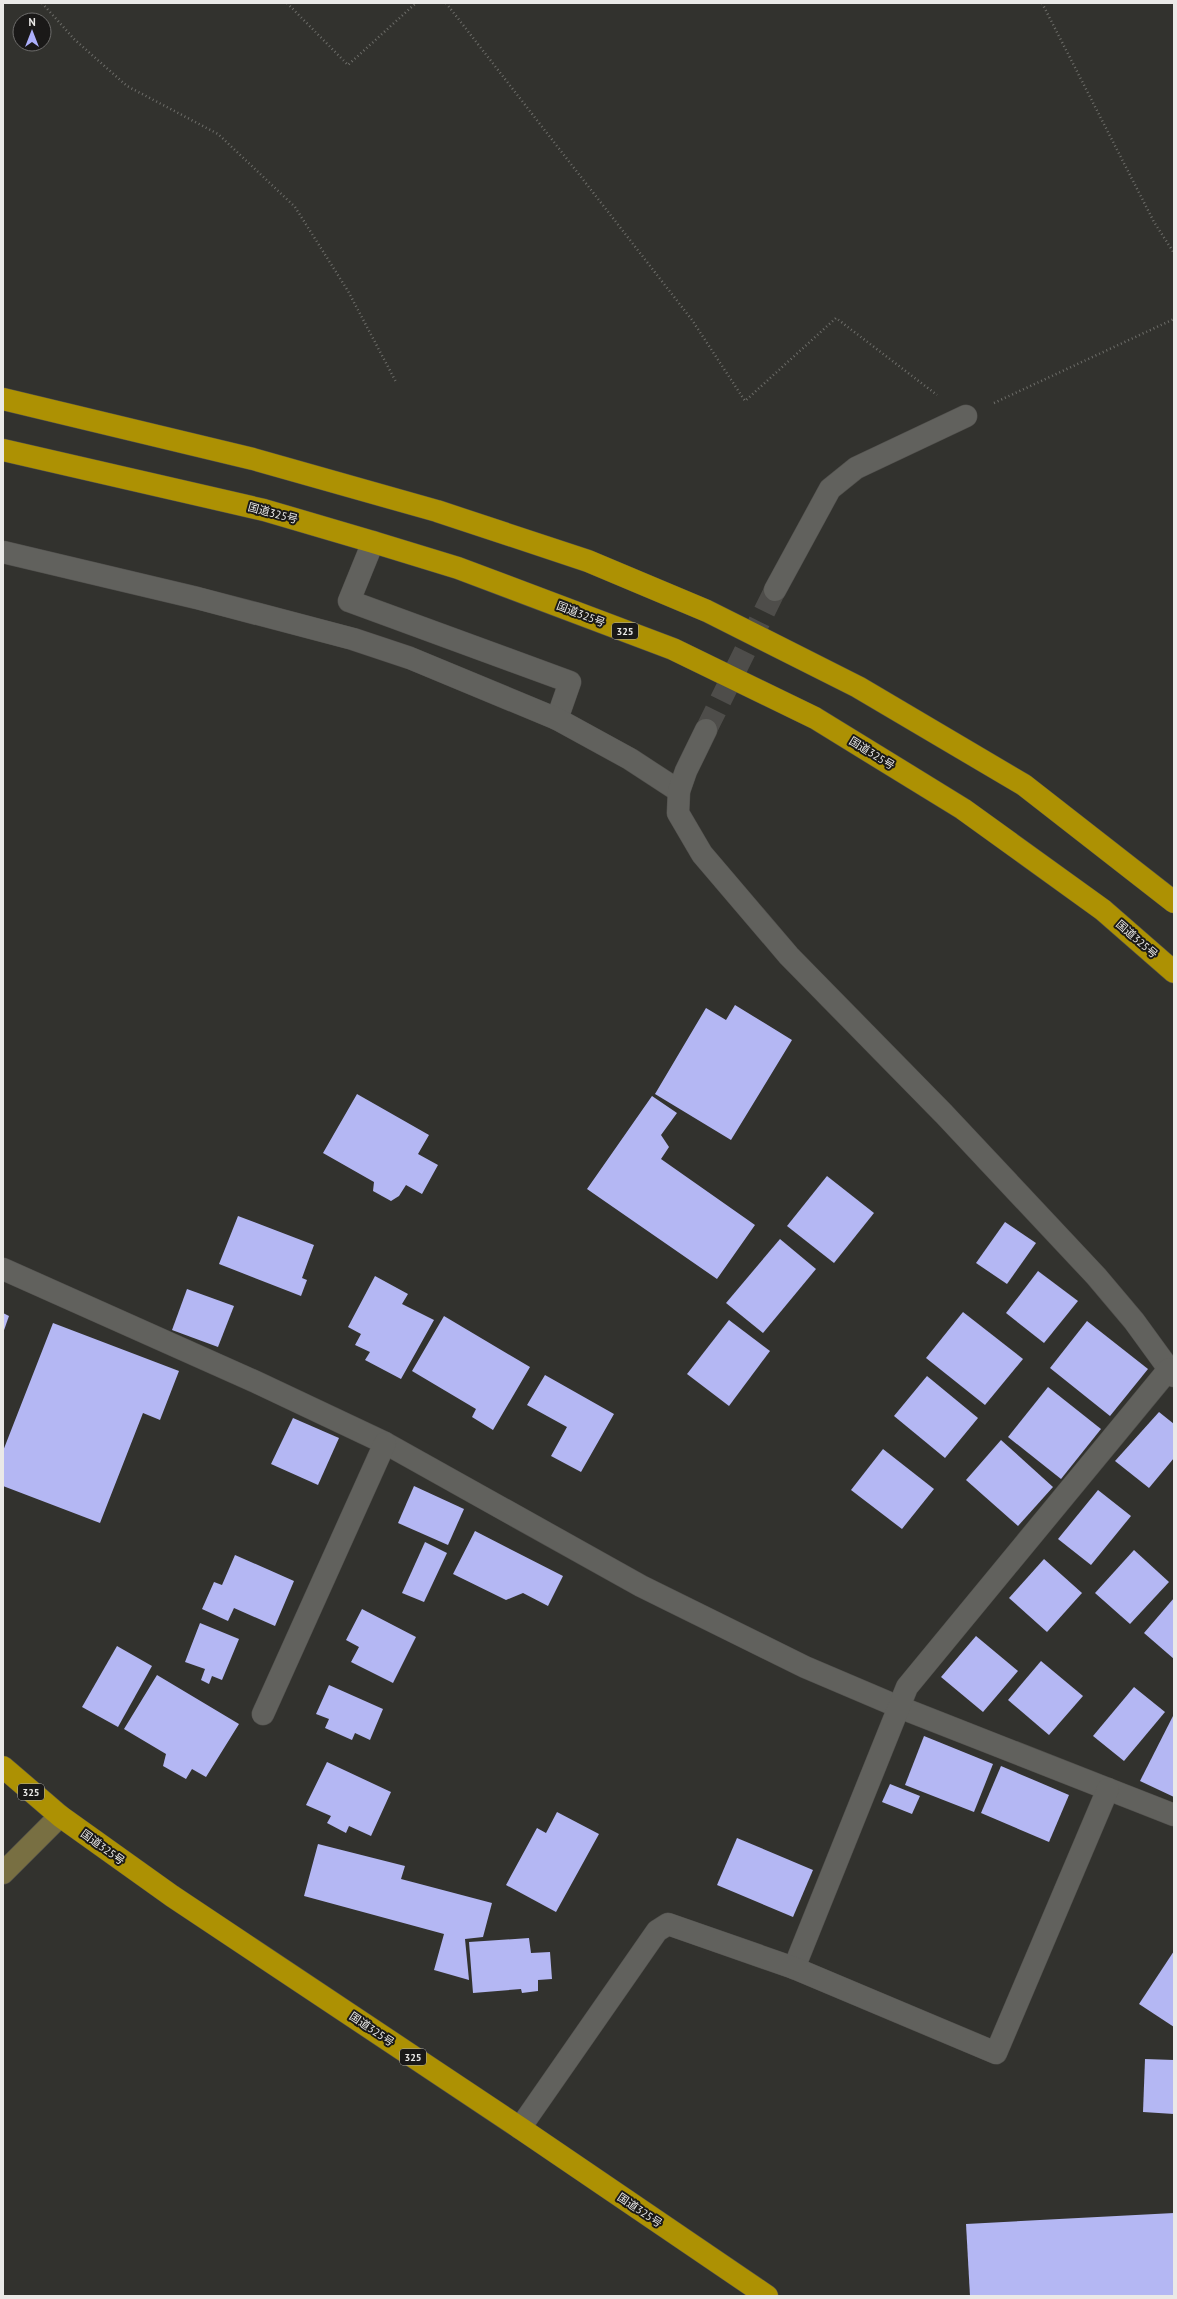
<svg xmlns="http://www.w3.org/2000/svg" width="1177" height="2299" viewBox="0 0 1177 2299" font-family="'PT Sans','Noto Sans JP',sans-serif">
  <style>
    .building { fill: #b4b7f3 }
    .lines { fill: none; stroke-linecap: round; stroke-linejoin: round }
    .street-tunnel { stroke: #4e4d4a; stroke-width: 22; stroke-dasharray: 22 11; stroke-linecap: butt }
    .street-casing { stroke: #504f4c; stroke-width: 23 }
    .secondary-casing { stroke: #504f4c; stroke-width: 23 }
    .highway-casing { stroke: #504f4c; stroke-width: 23 }
    .path { stroke: #6e6e6a; stroke-width: 2.5; stroke-dasharray: 1 3; stroke-linecap: butt }
    .street { stroke: #61615d; stroke-width: 22 }
    .secondary { stroke: #786f42; stroke-width: 22 }
    .highway { stroke: #ad9103; stroke-width: 22 }
    .labels { text-anchor: middle; dominant-baseline: central; stroke-width: 4; stroke-linejoin: round; paint-order: stroke }
    .shield { fill: #1a1918; stroke: #acaba9; stroke-width: 1 }
    .shield-label { font-size: 10px; font-weight: bold; fill: #eae9e7 }
    .street-label { font-size: 11px; fill: #eae9e7; stroke: #1a1918 }
  </style>
  <rect width="100%" height="100%" fill="#32322e"/>
  <!-- building -->
  <g class="building">
    <polygon points="735,1005 792,1040 731,1140 655,1094 706,1008 726,1020"/>
    <polygon points="357,1094 429,1135 418,1154 438,1165 422,1194 406,1185 399,1196 391,1201 373,1191 374,1182 323,1153"/>
    <polygon points="652,1096 677,1113 661,1135 669,1147 661,1159 755,1225 717,1279 587,1189"/>
    <polygon points="827,1176 874,1213 834,1263 787,1226"/>
    <polygon points="238,1216 314,1245 302,1278 307,1280 301,1296 219,1264"/>
    <polygon points="1005,1222 1036,1243 1007,1284 976,1263"/>
    <polygon points="780,1239 816,1269 763,1333 726,1303"/>
    <polygon points="1038,1271 1078,1301 1044,1343 1006,1313"/>
    <polygon points="375,1276 408,1294 402,1304 434,1320 401,1379 365,1360 370,1352 355,1345 361,1334 348,1327"/>
    <polygon points="187,1289 234,1306 218,1347 172,1330"/>
    <polygon points="963,1312 1023,1359 985,1405 926,1358"/>
    <polygon points="3,1313 9,1316 3,1333"/>
    <polygon points="444,1316 530,1367 493,1430 472,1417 476,1409 412,1371"/>
    <polygon points="729,1320 770,1351 729,1406 687,1374"/>
    <polygon points="1087,1321 1148,1369 1110,1416 1050,1368"/>
    <polygon points="53,1323 179,1371 160,1420 143,1413 100,1523 3,1486 3,1451"/>
    <polygon points="545,1375 614,1414 581,1472 551,1456 567,1427 527,1405"/>
    <polygon points="927,1376 978,1418 945,1458 894,1416"/>
    <polygon points="1048,1387 1101,1429 1061,1479 1008,1437"/>
    <polygon points="1159,1412 1174,1424 1174,1458 1149,1488 1115,1461"/>
    <polygon points="293,1418 339,1438 318,1485 271,1464"/>
    <polygon points="1001,1440 1053,1487 1018,1526 966,1480"/>
    <polygon points="883,1449 934,1489 902,1529 851,1490"/>
    <polygon points="414,1486 464,1509 448,1545 398,1523"/>
    <polygon points="1098,1490 1131,1516 1091,1565 1058,1539"/>
    <polygon points="475,1531 563,1576 548,1606 523,1593 506,1600 453,1574"/>
    <polygon points="425,1542 447,1553 424,1602 402,1593"/>
    <polygon points="1134,1550 1169,1582 1130,1624 1095,1593"/>
    <polygon points="235,1555 294,1581 275,1626 234,1608 228,1621 202,1609 214,1582 222,1585"/>
    <polygon points="1044,1559 1082,1593 1047,1632 1009,1598"/>
    <polygon points="1174,1598 1174,1659 1144,1633"/>
    <polygon points="362,1609 416,1637 393,1683 351,1662 359,1647 346,1640"/>
    <polygon points="200,1623 239,1639 222,1680 212,1676 209,1684 201,1680 205,1669 185,1662"/>
    <polygon points="976,1636 1018,1671 983,1712 941,1677"/>
    <polygon points="117,1646 152,1666 118,1727 82,1707"/>
    <polygon points="1041,1661 1083,1696 1049,1735 1008,1700"/>
    <polygon points="157,1675 239,1724 206,1777 192,1769 186,1779 163,1766 166,1754 124,1729"/>
    <polygon points="329,1685 383,1709 370,1740 355,1733 352,1740 325,1728 329,1719 316,1714"/>
    <polygon points="1134,1687 1165,1712 1124,1761 1093,1736"/>
    <polygon points="1174,1714 1174,1797 1140,1781"/>
    <polygon points="924,1736 993,1764 974,1812 905,1785"/>
    <polygon points="327,1762 391,1792 371,1836 349,1826 346,1833 327,1823 331,1816 306,1805"/>
    <polygon points="1001,1766 1069,1795 1049,1842 981,1813"/>
    <polygon points="890,1784 920,1796 912,1814 882,1802"/>
    <polygon points="557,1812 599,1834 556,1912 506,1885 537,1828 546,1833"/>
    <polygon points="737,1838 813,1870 793,1917 717,1885"/>
    <polygon points="318,1844 405,1866 401,1879 492,1903 483,1937 465,1939 469,1980 434,1970 444,1934 304,1896"/>
    <polygon points="529,1938 531,1953 550,1952 552,1979 538,1980 538,1991 522,1993 521,1989 473,1993 469,1942"/>
    <polygon points="1174,1951 1174,2027 1139,2004"/>
    <polygon points="1145,2059 1174,2060 1174,2114 1143,2112"/>
    <polygon points="1174,2213 1174,2296 970,2296 966,2224"/>
  </g>
  <g class="lines">
    <!-- street-tunnel -->
    <polyline class="street-tunnel" points="706,730 775,590"/>
    <defs>
      <g id="street">
        <polyline points="373,542 349,601 570,682 557,719"/>
        <polyline points="3,552 197,598 353,639 410,658 557,719 630,759 679,791"/>
        <polyline points="775,590 830,489 856,468 966,416"/>
        <polyline points="706,730 686,771 679,791 678,813 702,854 789,956 944,1114 1096,1276 1134,1321 1174,1376"/>
        <polyline points="3,1269 256,1382 385,1443 641,1586 805,1667 899,1707 1174,1815"/>
        <polyline points="263,1714 385,1443"/>
        <polyline points="794,1968 907,1687 1169,1369"/>
        <polyline points="520,2128 657,1931 668,1924 794,1968 996,2053 1108,1789"/>
      </g>
      <polyline id="secondary" points="3,1873 60,1816"/>
      <g id="highway">
        <polyline points="3,399 253,459 437,511 588,561 707,611 858,687 1024,785 1174,902"/>
        <polyline points="3,450 264,510 373,542 458,568 673,649 815,718 963,809 1103,910 1174,972"/>
        <polyline points="3,1767 60,1816 172,1896 520,2128 767,2296"/>
      </g>
    </defs>
    <!-- street casing -->
    <use href="#street" class="street-casing"/>
    <!-- secondary casing -->
    <use href="#secondary" class="secondary-casing"/>
    <!-- highway casing -->
    <use href="#highway" class="highway-casing"/>
    <!-- path -->
    <g class="path">
      <polyline points="42,3 74,39 127,86 218,134 295,207 348,291 396,382"/>
      <polyline points="287,3 348,65 416,3"/>
      <polyline points="446,3 692,320 745,401 836,318 937,395"/>
      <polyline points="1042,3 1154,222 1174,253"/>
      <polyline points="994,403 1174,319"/>
    </g>
    <!-- street -->
    <use href="#street" class="street"/>
    <!-- secondary -->
    <use href="#secondary" class="secondary"/>
    <!-- highway -->
    <use href="#highway" class="highway"/>
  </g>
  <g class="labels">
    <!-- shield labels -->
    <g class="shield">
      <rect x="612" y="623" width="26" height="16" rx="3"/>
      <rect x="18" y="1784" width="26" height="16" rx="3"/>
      <rect x="400" y="2049" width="26" height="16" rx="3"/>
    </g>
    <g class="shield-label">
      <text x="625" y="631">325</text>
      <text x="31" y="1792">325</text>
      <text x="413" y="2057">325</text>
    </g>
    <!-- street labels -->
    <g class="street-label">
      <text transform="translate(273 513) rotate(15)">国道325号</text>
      <text transform="translate(581 614) rotate(21)">国道325号</text>
      <text transform="translate(872 753) rotate(32)">国道325号</text>
      <text transform="translate(1137 939) rotate(41)">国道325号</text>
      <text transform="translate(103 1847) rotate(36)">国道325号</text>
      <text transform="translate(372 2029) rotate(34)">国道325号</text>
      <text transform="translate(640 2210) rotate(34)">国道325号</text>
    </g>
  </g>
  <!-- border -->
  <rect width="1177" height="2299" fill="none" stroke="#eae9e7" stroke-width="8"/>
  <!-- north arrow -->
  <g transform="translate(32 32)"><circle r="19" fill="#1a1918" stroke="#6d6c6b"/>
  <path d="M0-3L7 15L0 10L-7 15Z" fill="#acaffb"/>
  <text y="-6" font-size="11" font-weight="bold" text-anchor="middle" fill="#eae9e7">N</text>
  </g>
</svg>
